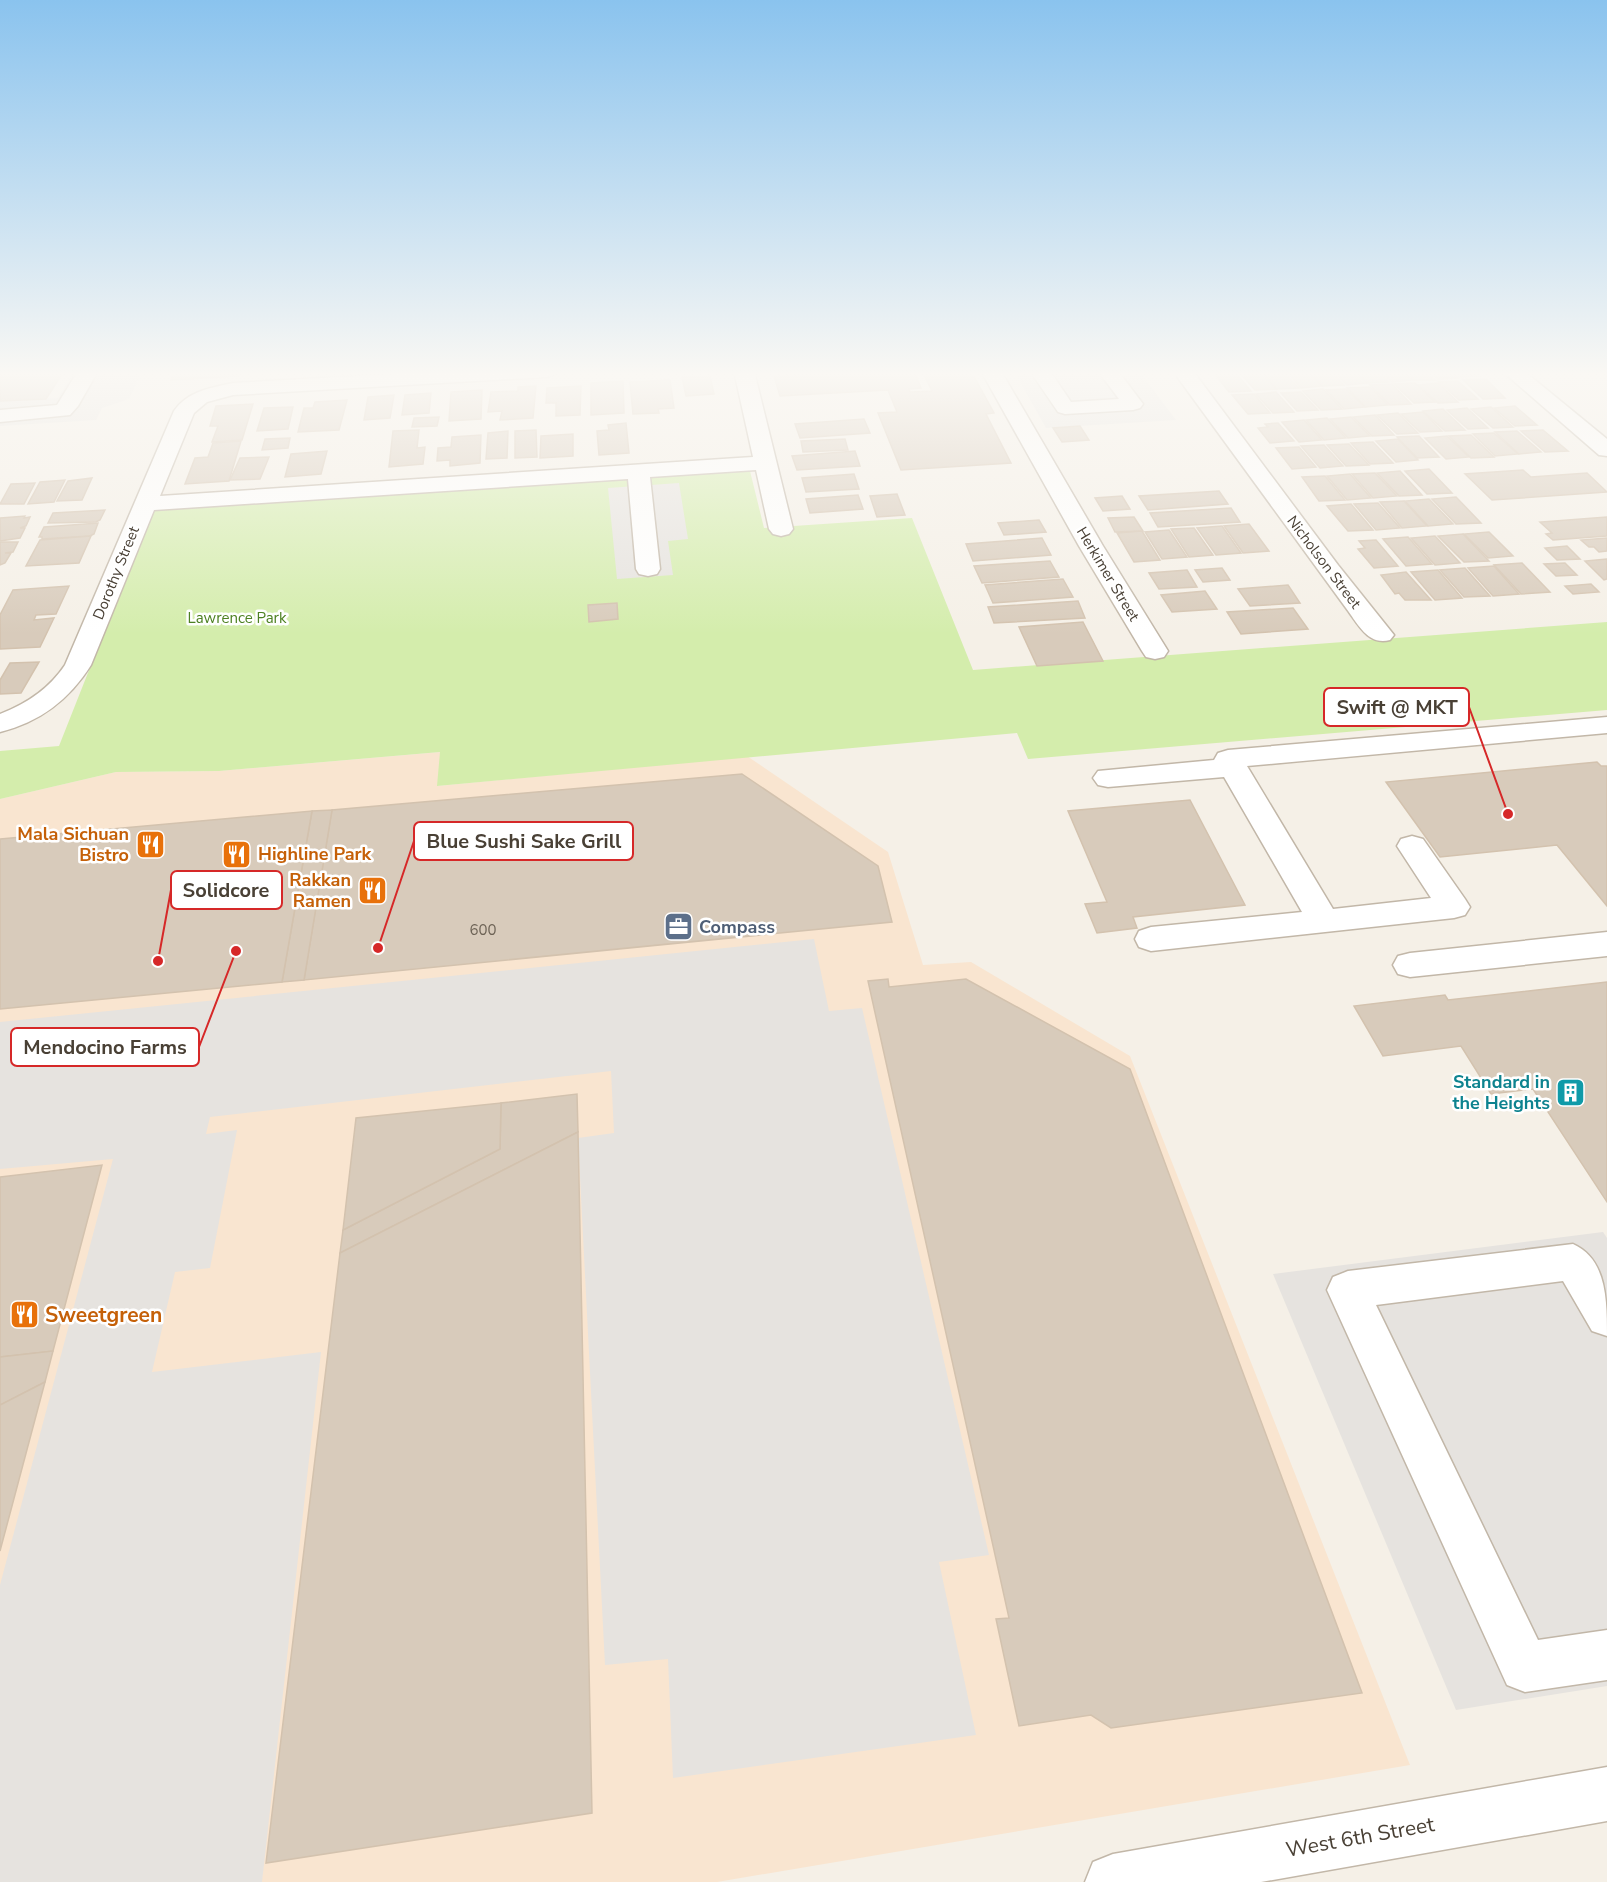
<svg xmlns="http://www.w3.org/2000/svg" width="1607" height="1882" viewBox="0 0 1607 1882" font-family="'Nunito Sans',sans-serif">
  <style>
    .commercial { fill: #f9e5d0 }
    .green { fill: #d4edac }
    .parking { fill: #e6e3df }
    .building { fill: #d8cbbb; stroke: #d3c2ae; stroke-width: 1.5 }
    .lines { fill: none; stroke-linecap: round; stroke-linejoin: round }
    .minor-casing { stroke: #c2b7a8; stroke-width: 3 }
    .minor { fill: #fff; fill-rule: evenodd }
    .labels { text-anchor: middle; dominant-baseline: central; stroke-width: 5; stroke-linejoin: round; paint-order: stroke }
    .far-street-label { font-size: 15px; fill: #494035; stroke: #fff }
    .far-park-label { font-size: 15px; fill: #4d8122; stroke: #fff }
    .number-label { font-size: 15px; fill: #6d6356 }
    .food-label { font-size: 18px; font-weight: bold; fill: #c56008; stroke: #fff; text-anchor: end }
    .service-label { font-size: 18px; font-weight: bold; fill: #4e5e75; stroke: #fff; text-anchor: start }
    .culture-label { font-size: 18px; font-weight: bold; fill: #0d838f; stroke: #fff; text-anchor: end }
    .near-food-label { font-size: 21px; font-weight: bold; fill: #c56008; stroke: #fff; text-anchor: start }
    .near-street-label { font-size: 21px; fill: #494035; stroke: #fff }
    .leader { fill: none; stroke: #d62828; stroke-width: 2 }
    .callout-dot { fill: #d62828; stroke: #fff; stroke-width: 2 }
    .callout { fill: #fff; stroke: #d62828; stroke-width: 2 }
    .callout-label { font-size: 20px; text-anchor: middle; font-weight: bold; fill: #494035 }
  </style>
  <rect width="100%" height="100%" fill="#f5f0e7"/>
  <!-- commercial -->
  <polygon class="commercial" points="441,752 438,786 747,756 888,852 923,965 971,962 1130,1056 1410,1765 717,1882 0,1882 0,799 116,772 219,771"/>
  <!-- green -->
  <polygon class="green" points="750,471 764,528 912,518 973,670 1607,622 1607,710 1028,759 1017,733 437,786 440,752 219,771 116,772 0,799 0,751 59,746 152,511"/>
  <!-- parking -->
  <g class="parking">
    <polygon points="74,371 142,371 129,399 102,408 96,420 0,426 0,401 58,398"/>
    <polygon points="1014,371 1139,371 1176,420 1046,428"/>
    <polygon points="679,483 688,539 668,541 673,575 617,579 608,488"/>
    <polygon points="814,939 829,1011 862,1008 989,1555 939,1562 976,1735 673,1778 668,1659 605,1665 578,1138 614,1133 611,1071 210,1117 206,1134 237,1130 210,1268 175,1272 152,1372 321,1352 262,1882 0,1882 0,1585 113,1159 0,1169 0,1022"/>
    <polygon points="1603,1232 1607,1238 1607,1686 1456,1710 1273,1274"/>
  </g>
  <!-- building -->
  <g class="building">
    <polygon points="4,371 64,371 46,399 0,401 0,377"/>
    <polygon points="175,371 240,371 238,376 171,380"/>
    <polygon points="857,371 914,371 921,388 909,389 910,392 932,391 922,371 971,371 994,413 986,414 1011,463 901,470 878,413 897,412 888,390 780,396 774,376"/>
    <polygon points="1260,371 1276,389 1255,390 1239,372"/>
    <polygon points="1261,371 1282,371 1299,388 1277,389"/>
    <polygon points="1286,371 1307,371 1322,386 1301,388"/>
    <polygon points="1309,371 1330,371 1344,385 1323,386"/>
    <polygon points="1333,371 1355,371 1367,383 1347,385"/>
    <polygon points="1356,371 1377,371 1389,382 1368,383"/>
    <polygon points="1380,371 1402,371 1412,380 1392,382"/>
    <polygon points="1404,371 1424,371 1435,380 1414,380"/>
    <polygon points="1429,371 1428,371 1450,371 1458,378 1437,379"/>
    <polygon points="1451,371 1472,371 1479,376 1459,377"/>
    <polygon points="1235,372 1251,391 1229,392 1214,373"/>
    <polygon points="710,376 714,394 686,396 682,377"/>
    <polygon points="1486,379 1505,398 1483,399 1463,380"/>
    <polygon points="670,380 674,408 658,409 659,413 633,414 630,382"/>
    <polygon points="623,381 624,413 591,415 591,383"/>
    <polygon points="1458,381 1478,399 1459,400 1439,382"/>
    <polygon points="1415,383 1435,402 1414,403 1394,384"/>
    <polygon points="1438,383 1458,402 1438,403 1418,385"/>
    <polygon points="1392,384 1411,404 1390,405 1370,385"/>
    <polygon points="536,386 533,418 500,420 502,411 488,412 491,392 518,391 518,387"/>
    <polygon points="581,386 580,415 556,416 556,403 546,403 547,388"/>
    <polygon points="1370,387 1388,405 1365,407 1347,388"/>
    <polygon points="1323,389 1342,409 1321,410 1303,391"/>
    <polygon points="1346,389 1365,407 1344,409 1326,390"/>
    <polygon points="482,390 481,419 449,421 451,392"/>
    <polygon points="1276,392 1294,412 1273,413 1256,394"/>
    <polygon points="1301,392 1318,410 1297,411 1281,393"/>
    <polygon points="431,393 429,413 402,415 405,395"/>
    <polygon points="1254,394 1270,413 1248,414 1232,395"/>
    <polygon points="394,395 390,418 364,420 368,397"/>
    <polygon points="347,400 339,430 298,432 304,408 313,408 315,402"/>
    <polygon points="253,404 242,440 212,442 218,426 210,426 216,406"/>
    <polygon points="1515,406 1537,425 1515,426 1494,408"/>
    <polygon points="293,407 288,429 257,431 264,408"/>
    <polygon points="1491,407 1513,427 1493,428 1471,409"/>
    <polygon points="1467,408 1488,428 1468,429 1447,410"/>
    <polygon points="1443,409 1465,430 1445,431 1423,411"/>
    <polygon points="1423,412 1442,431 1420,432 1401,414"/>
    <polygon points="1398,413 1418,433 1397,434 1377,415"/>
    <polygon points="1375,415 1394,435 1372,436 1353,417"/>
    <polygon points="439,417 437,426 412,427 414,418"/>
    <polygon points="1351,417 1370,436 1348,438 1330,419"/>
    <polygon points="1327,418 1346,438 1324,440 1306,420"/>
    <polygon points="864,419 870,433 800,438 795,424"/>
    <polygon points="1304,420 1322,440 1299,442 1282,422"/>
    <polygon points="626,423 629,453 599,455 597,431 609,430 608,425"/>
    <polygon points="1278,423 1294,441 1270,443 1258,428 1268,427 1265,424"/>
    <polygon points="1080,426 1089,440 1062,442 1053,428"/>
    <polygon points="419,430 417,448 425,447 423,464 389,467 393,431"/>
    <polygon points="536,430 537,457 515,458 515,431"/>
    <polygon points="1543,430 1568,451 1545,452 1521,431"/>
    <polygon points="508,431 507,458 486,459 488,433"/>
    <polygon points="1517,431 1541,452 1519,454 1495,432"/>
    <polygon points="1494,433 1518,454 1495,456 1473,434"/>
    <polygon points="573,434 573,456 540,458 541,436"/>
    <polygon points="481,435 480,463 450,466 450,460 437,461 438,448 451,447 452,437"/>
    <polygon points="1471,435 1494,457 1471,458 1449,436"/>
    <polygon points="1419,436 1439,457 1417,458 1397,437"/>
    <polygon points="1447,436 1469,457 1446,459 1425,438"/>
    <polygon points="290,438 288,448 262,450 265,439"/>
    <polygon points="845,439 848,450 803,452 801,441"/>
    <polygon points="1398,439 1418,460 1396,462 1376,441"/>
    <polygon points="241,441 229,481 185,484 195,458 208,457 213,443"/>
    <polygon points="1373,442 1393,463 1370,464 1351,443"/>
    <polygon points="1349,444 1369,465 1346,466 1327,445"/>
    <polygon points="1324,445 1343,466 1320,468 1301,446"/>
    <polygon points="1299,447 1316,467 1292,469 1276,448"/>
    <polygon points="327,451 321,474 285,477 291,454"/>
    <polygon points="855,451 860,466 797,470 792,456"/>
    <polygon points="269,457 260,479 230,480 240,458"/>
    <polygon points="1429,469 1452,493 1427,494 1405,471"/>
    <polygon points="1523,470 1531,477 1587,473 1607,492 1492,500 1465,474"/>
    <polygon points="1400,471 1422,495 1399,496 1377,473"/>
    <polygon points="1375,473 1397,496 1373,498 1352,474"/>
    <polygon points="854,474 859,489 806,492 802,478"/>
    <polygon points="1350,474 1371,498 1347,500 1327,476"/>
    <polygon points="1325,476 1345,500 1319,501 1302,477"/>
    <polygon points="92,478 82,500 57,501 68,481"/>
    <polygon points="65,480 54,502 28,504 40,482"/>
    <polygon points="35,483 24,504 0,504 11,484"/>
    <polygon points="1219,491 1228,504 1148,510 1139,496"/>
    <polygon points="897,494 905,515 877,517 870,496"/>
    <polygon points="858,495 863,509 810,513 806,499"/>
    <polygon points="1122,496 1130,509 1103,511 1095,498"/>
    <polygon points="1456,497 1481,523 1456,524 1432,499"/>
    <polygon points="1429,499 1453,524 1428,526 1405,501"/>
    <polygon points="1404,501 1427,526 1402,528 1380,502"/>
    <polygon points="1378,503 1400,528 1376,530 1354,504"/>
    <polygon points="1351,504 1373,530 1348,531 1327,506"/>
    <polygon points="1231,508 1240,522 1158,527 1150,513"/>
    <polygon points="105,510 100,520 96,522 48,523 53,513"/>
    <polygon points="25,516 24,518 30,517 26,526 20,528 25,528 20,538 0,541 0,518"/>
    <polygon points="1134,517 1143,531 1115,532 1108,518"/>
    <polygon points="1607,517 1607,536 1553,540 1546,534 1552,533 1540,522"/>
    <polygon points="1039,520 1046,532 1004,535 998,523"/>
    <polygon points="98,523 94,534 90,536 42,539 42,537 39,537 44,527"/>
    <polygon points="1249,524 1269,551 1243,553 1224,526"/>
    <polygon points="1222,526 1241,553 1216,555 1197,528"/>
    <polygon points="1194,528 1213,555 1189,557 1171,529"/>
    <polygon points="1169,530 1187,557 1162,559 1145,532"/>
    <polygon points="1142,531 1160,560 1134,562 1117,533"/>
    <polygon points="1489,532 1513,556 1488,558 1464,534"/>
    <polygon points="1463,534 1489,561 1464,562 1438,536"/>
    <polygon points="91,536 79,563 26,566 40,540"/>
    <polygon points="1435,536 1460,563 1435,565 1411,538"/>
    <polygon points="1408,537 1432,564 1406,566 1383,539"/>
    <polygon points="1042,538 1051,555 973,561 966,544"/>
    <polygon points="1607,538 1607,551 1599,552 1594,547 1589,547 1581,540"/>
    <polygon points="1376,540 1398,566 1374,568 1358,549 1365,548 1359,541"/>
    <polygon points="0,542 18,542 13,552 5,553 11,553 5,563 0,565"/>
    <polygon points="1567,546 1580,559 1557,560 1545,548"/>
    <polygon points="1607,559 1607,579 1604,580 1585,561"/>
    <polygon points="1050,561 1059,577 982,583 974,566"/>
    <polygon points="1522,563 1550,592 1521,594 1494,565"/>
    <polygon points="1565,563 1577,575 1556,576 1544,564"/>
    <polygon points="1494,566 1519,594 1493,596 1468,568"/>
    <polygon points="1222,568 1230,580 1203,582 1195,570"/>
    <polygon points="1465,568 1490,596 1464,597 1440,570"/>
    <polygon points="1187,570 1197,587 1159,589 1149,573"/>
    <polygon points="1438,570 1462,598 1435,600 1411,572"/>
    <polygon points="1406,572 1431,600 1405,600 1399,593 1395,594 1381,575"/>
    <polygon points="1063,579 1073,597 993,603 985,585"/>
    <polygon points="1591,584 1599,592 1573,594 1565,586"/>
    <polygon points="1288,585 1300,603 1250,606 1238,589"/>
    <polygon points="69,586 56,614 36,615 34,620 54,618 40,647 0,649 0,615 13,590"/>
    <polygon points="1205,591 1217,609 1172,612 1161,595"/>
    <polygon points="1078,601 1085,618 994,623 988,607"/>
    <polygon points="617,603 618,619 589,622 588,605"/>
    <polygon points="1293,608 1308,629 1241,634 1227,612"/>
    <polygon points="1083,622 1103,661 1037,666 1019,627"/>
    <polygon points="39,662 21,693 0,694 0,680 10,663"/>
    <polygon points="1597,762 1601,766 1607,766 1607,906 1557,845 1440,857 1386,782"/>
    <polygon points="742,774 878,866 892,922 304,980 332,810"/>
    <polygon points="1190,800 1245,905 1133,917 1137,928 1097,933 1085,904 1107,902 1068,811"/>
    <polygon points="332,810 304,980 282,982 312,811"/>
    <polygon points="312,811 282,982 0,1009 0,839"/>
    <polygon points="888,979 889,987 966,979 1130,1069 1362,1693 1111,1728 1091,1715 1019,1726 996,1619 1009,1618 868,981"/>
    <polygon points="1607,982 1607,1202 1533,1089 1491,1094 1461,1046 1383,1056 1354,1006 1445,995 1448,1000"/>
    <polygon points="577,1094 578,1132 340,1253 343,1230 500,1149 501,1103"/>
    <polygon points="501,1103 500,1149 343,1230 356,1118"/>
    <polygon points="578,1132 592,1813 266,1863 340,1253"/>
    <polygon points="102,1165 53,1351 0,1357 0,1177"/>
    <polygon points="53,1351 45,1382 0,1405 0,1357"/>
    <polygon points="45,1382 0,1551 0,1405"/>
  </g>
  <g class="lines">
    <defs>
      <g id="minor">
        <polygon points="78,371 98,371 78,406 70,415 0,422 0,410 57,405"/>
        <path d="M448,371h108l-3,4 -7,2 -313,18 -26,7 -13,11 -34,83 593,-39 -19,-86h20l39,158 -4,5 -8,2 -8,-2 -4,-5 -13,-59 -106,7 10,92 -3,5 -9,2 -9,-2 -3,-5 -8,-90 -474,31 -63,155c-22,35 -51,57 -91,67v-18c26,-10 49,-25 65,-49l109,-254c14,-20 36,-23 59,-28z"/>
        <polygon points="981,371 1001,371 1103,546 1168,651 1164,657 1155,659 1146,657 1142,651 1079,546"/>
        <polygon points="1030,371 1050,371 1071,402 1119,399 1098,371 1118,371 1143,404 1140,408 1133,410 1065,414 1058,412"/>
        <path d="M1173,371h20l145,194 56,70 -4,5c-22,6 -32,-16 -44,-32z"/>
        <polygon points="1502,371 1524,371 1607,439 1607,456 1599,455"/>
        <polygon points="1607,717 1607,733 1247,766 1333,909 1431,898 1397,846 1401,839 1412,836 1423,839 1465,899 1470,907 1465,915 1454,918 1151,951 1139,947 1135,939 1139,931 1151,927 1302,912 1224,777 1108,787 1098,785 1093,778 1098,771 1214,760 1218,753 1228,750"/>
        <polygon points="1607,932 1607,956 1410,977 1398,974 1393,965 1398,956 1410,953"/>
        <path d="M1573,1244c34,15 34,57 34,92l-15,-5 -29,-50 -187,24 162,335 69,-10v50l-82,12 -18,-7 -180,-395 6,-13 15,-6z"/>
        <polygon points="1607,1767 1607,1821 1261,1882 1085,1882 1093,1862 1113,1854"/>
      </g>
    </defs>
    <!-- minor casing -->
    <use href="#minor" class="minor-casing"/>
    <!-- minor -->
    <use href="#minor" class="minor"/>
  </g>
  <!-- sky -->
  <linearGradient id="sky" x2="0" y2="1"><stop stop-color="#8ac3ee"/><stop offset="0.59" stop-color="#faf8f4"/><stop offset="1" stop-color="#faf8f4" stop-opacity="0"/></linearGradient>
  <rect width="1607" height="634" fill="url(#sky)"/>
  <!-- icons -->
  <defs>
    <symbol id="restaurant-square" viewBox="-11 -11 22 22"><rect x="-9" y="-9" width="18" height="18" rx="4" fill="#e8710a" stroke="#fff"/><path d="M-5-6h1v4h1v-4h1v4h1v-4h1v5L-1.5 .5V6h-2V.5L-5-1ZM5-6V6H3V1.5H1.5Q1.5-4 5-6Z" fill="#fff"/></symbol>
    <symbol id="office-square" viewBox="-11 -11 22 22"><rect x="-9" y="-9" width="18" height="18" rx="4" fill="#5c6f8a" stroke="#fff"/><path d="M-6-3h4V-5.5h4V-3h4V5H-6ZM-1-4.5V-3h2v-1.5ZM-6 0V1H6V0Z" fill="#fff"/></symbol>
    <symbol id="building-square" viewBox="-11 -11 22 22"><rect x="-9" y="-9" width="18" height="18" rx="4" fill="#0f9aa8" stroke="#fff"/><path d="M-4-6H4V6H1V3H-1V6H-4ZM-2.5-4.3h1.7v1.8h-1.7ZM.8-4.3h1.7v1.8H.8ZM-2.5-1h1.7V.8h-1.7ZM.8-1h1.7V.8H.8Z" fill="#fff"/></symbol>
  </defs>
  <g fill-rule="evenodd">
    <use href="#restaurant-square" x="134" y="828" width="33" height="33"/>
    <use href="#restaurant-square" x="220" y="838" width="33" height="33"/>
    <use href="#restaurant-square" x="356" y="874" width="33" height="33"/>
    <use href="#office-square" x="662" y="910" width="33" height="33"/>
    <use href="#building-square" x="1554" y="1076" width="33" height="33"/>
    <use href="#restaurant-square" x="8" y="1298" width="33" height="33"/>
  </g>
  <g class="labels">
    <!-- far-street labels -->
    <g class="far-street-label">
      <text transform="translate(1324 562) rotate(53)">Nicholson Street</text>
      <text transform="translate(116 573) rotate(-68)">Dorothy Street</text>
      <text transform="translate(1108 574) rotate(59)">Herkimer Street</text>
    </g>
    <!-- far-park labels -->
    <g class="far-park-label">
      <text x="237" y="618">Lawrence Park</text>
    </g>
    <!-- number labels -->
    <g class="number-label">
      <text x="483" y="930">600</text>
    </g>
    <!-- food labels -->
    <g class="food-label">
      <text x="129" y="834">Mala Sichuan<tspan x="129" dy="21">Bistro</tspan></text>
      <text x="258" y="854" text-anchor="start">Highline Park</text>
      <text x="351" y="880">Rakkan<tspan x="351" dy="21">Ramen</tspan></text>
    </g>
    <!-- service labels -->
    <g class="service-label">
      <text x="699" y="927">Compass</text>
    </g>
    <!-- culture labels -->
    <g class="culture-label">
      <text x="1550" y="1082">Standard in<tspan x="1550" dy="21">the Heights</tspan></text>
    </g>
    <!-- near-food labels -->
    <g class="near-food-label">
      <text x="45" y="1315">Sweetgreen</text>
    </g>
    <!-- near-street labels -->
    <g class="near-street-label">
      <text transform="translate(1360 1837) rotate(-10)">West 6th Street</text>
    </g>
  </g>
  <!-- callouts -->
  <path class="leader" d="M1508 814L1469 707M378 948L414 841M158 961L171 890M236 951L199 1047"/>
  <g class="callout-dot">
    <circle cx="1508" cy="814" r="6"/>
    <circle cx="378" cy="948" r="6"/>
    <circle cx="158" cy="961" r="6"/>
    <circle cx="236" cy="951" r="6"/>
  </g>
  <g class="callout">
    <rect x="1324" y="688" width="145" height="38" rx="6"/>
    <rect x="414" y="822" width="219" height="38" rx="6"/>
    <rect x="171" y="871" width="111" height="38" rx="6"/>
    <rect x="11" y="1028" width="188" height="38" rx="6"/>
  </g>
  <g class="callout-label">
    <text x="1397" y="714">Swift @ MKT</text>
    <text x="524" y="848">Blue Sushi Sake Grill</text>
    <text x="226" y="897">Solidcore</text>
    <text x="105" y="1054">Mendocino Farms</text>
  </g>
</svg>
